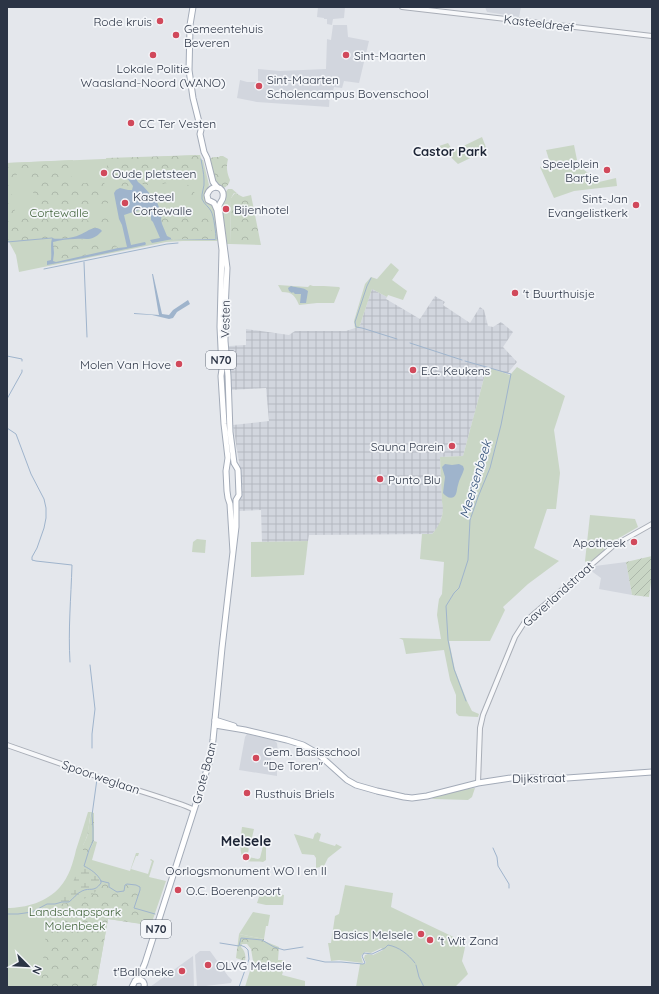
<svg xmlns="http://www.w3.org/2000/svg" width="659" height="994" viewBox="0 0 659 994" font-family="Quicksand,sans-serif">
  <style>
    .built { fill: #d2d6de }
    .industrial { fill: url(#industrial-grid) }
    .green { fill: #c9d6c5 }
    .forest { fill: url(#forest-crowns); fill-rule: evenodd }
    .wetland { fill: url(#wetland-marsh) }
    .garden { fill: url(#garden-furrows) }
    .water { fill: #9fb4cc }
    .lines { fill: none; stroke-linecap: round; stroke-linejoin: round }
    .stream { stroke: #9fb4cc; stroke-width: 1 }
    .minor-casing { stroke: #a9aeb7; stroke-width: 6 }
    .major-casing { stroke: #a3abb8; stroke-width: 7 }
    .minor { stroke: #f7f8fa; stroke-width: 4 }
    .major { stroke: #fff; stroke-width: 5 }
    .poi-dot { fill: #d1495b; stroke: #f4f6f9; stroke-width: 1.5 }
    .labels { text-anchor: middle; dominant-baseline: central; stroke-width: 3.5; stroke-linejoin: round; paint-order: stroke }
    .shield { fill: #f4f6f9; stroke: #676e7b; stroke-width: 1 }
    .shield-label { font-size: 11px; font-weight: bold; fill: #2b3445 }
    .poi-label { font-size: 12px; fill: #2b3445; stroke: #f4f6f9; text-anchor: start }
    .street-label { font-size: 12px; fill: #2b3445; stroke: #f4f6f9 }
    .park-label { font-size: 12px; fill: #3f6138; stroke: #f4f6f9 }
    .neighbourhood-label { font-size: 13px; font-weight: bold; fill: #1d2536; stroke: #f4f6f9 }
    .water-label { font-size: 13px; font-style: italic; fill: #34527a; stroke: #f4f6f9 }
    .quarter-label { font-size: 14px; font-weight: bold; fill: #1d2536; stroke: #f4f6f9 }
  </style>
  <defs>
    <pattern id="industrial-grid" width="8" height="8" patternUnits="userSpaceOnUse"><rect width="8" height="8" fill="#d2d6de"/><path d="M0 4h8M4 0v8" fill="none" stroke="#b4b8c0"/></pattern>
    <pattern id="forest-crowns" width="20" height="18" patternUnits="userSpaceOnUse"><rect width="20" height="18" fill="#c9d6c5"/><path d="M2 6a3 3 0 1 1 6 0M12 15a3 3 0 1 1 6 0" fill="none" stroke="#adb8ab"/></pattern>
    <pattern id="wetland-marsh" width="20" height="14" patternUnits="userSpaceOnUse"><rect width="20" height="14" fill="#c9d6c5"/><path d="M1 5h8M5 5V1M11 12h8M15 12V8" fill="none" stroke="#adb8ab"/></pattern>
    <pattern id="garden-furrows" width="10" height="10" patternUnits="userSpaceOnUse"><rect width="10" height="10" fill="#c9d6c5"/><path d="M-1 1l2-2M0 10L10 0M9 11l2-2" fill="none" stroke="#adb8ab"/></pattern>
  </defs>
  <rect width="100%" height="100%" fill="#e4e7ec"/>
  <!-- built -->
  <g class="built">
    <polygon points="318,7 345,7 344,18 333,19 332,25 327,24 327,19 324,19 324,18 317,17"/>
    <polygon points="485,7 521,7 519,17 487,12"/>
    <polygon points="333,25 347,25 348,37 369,41 359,83 344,81 342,88 334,87 333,91 330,91 329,107 257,102 237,98 240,80 247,82 258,82 258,69 280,71 326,69 327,39 331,40"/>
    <polygon points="626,562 632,595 599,589 601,578 590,570 595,566"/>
    <polygon points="247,734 274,740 277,743 278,753 272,753 270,763 277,765 277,776 239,770 245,737"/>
    <polygon points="200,951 210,951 228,976 232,980 231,983 197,987 195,955"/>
    <polygon points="193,956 194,987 150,987"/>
  </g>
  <!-- industrial -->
  <polygon class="industrial" points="372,289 387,297 386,299 420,319 435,296 445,302 443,305 470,323 480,307 484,310 488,326 493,327 501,322 513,332 503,347 517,362 507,374 487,367 463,456 440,457 442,502 444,508 439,526 432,534 309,535 308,541 262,542 261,510 239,511 241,490 240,468 233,425 269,421 266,388 231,390 228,358 229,346 246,345 246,329 289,335 295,331 346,331 355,328 359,328"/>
  <!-- green -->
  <g class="green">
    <polygon points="482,137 487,150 458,164 439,146 448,143 453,151"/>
    <polygon points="574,145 578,165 599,182 616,178 617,186 574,191 554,198 540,167 550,163 546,150"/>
    <polygon points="200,155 201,160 203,160 209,185 206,192 215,206 220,237 217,241 183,241 166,242 19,272 16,255 9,242 7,242 7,163"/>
    <path d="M228,189h4l6,5 -4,-1 -3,5 -1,46h-4c-2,-16 -10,-41 2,-55z"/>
    <polygon points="391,263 399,270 392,280 407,291 403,300 388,295 387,297 372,289 359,328 355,328 354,321 365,284 371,277 377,279"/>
    <path d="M278,285l30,2 2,-2 3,1h11l15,1 1,1 -6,15h-17l-18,2c-4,-9 -6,-13 -17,-13z"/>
    <path d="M487,367l23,8 7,-8 48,29 -11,34 6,43 -4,36h-9l-13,39 25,13 -31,23 -25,23 2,3 -15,31h-41l6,29 12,31 5,10 7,3 -1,3 -19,-1 -3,-3v-18l-6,-15 -6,-30 -38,4 -3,-14 -4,-2 42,1 -4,-24 1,-9 1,-7 3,-5 2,-32 -24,-3 2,-25h10c8,-8 13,-21 10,-32l-2,-45 23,-1z"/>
    <polygon points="590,515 635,519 638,527 614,541 588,565 585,561"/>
    <polygon points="197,539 206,540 205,553 192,552 193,542"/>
    <polygon points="308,541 304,575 251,577 251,542"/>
    <polygon points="475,788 472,797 468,800 434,799 431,798 430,797 457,790"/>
    <path d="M88,812h3c-3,12 -1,22 -8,33l5,8 6,-12 3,1 -5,18 38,11 6,-18h3l-1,3h-2l-5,13 17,5 4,-13 -2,-1 1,-1 3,2 -5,16 17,4 -15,44 -43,-6 -12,68h-89v-79c19,0 40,-6 53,-21 9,-10 13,-24 16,-37 4,-12 8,-25 12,-38z"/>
    <path d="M242,827h1l11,2 -3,13 -2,1 -1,4c2,3 -1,6 0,10l10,2 2,-1 3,-12 -2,-2 1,-4 4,1v19l-3,2c-4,-1 -11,0 -16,-1 -10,-4 -6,-25 -5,-34z"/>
    <polygon points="317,832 321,834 319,841 335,846 336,844 342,847 328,858 324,866 316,868 316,858 314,855 302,854 294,834 313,839 315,833 316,834"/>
    <polygon points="345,885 393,893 391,907 466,943 462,961 468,974 455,987 356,987 360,964 364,964 366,963 364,958 365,955 368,954 373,955 383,950 381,948 371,953 365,952 361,956 363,963 339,960 331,961 328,943 331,943 335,916 339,914"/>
    <polygon points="261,891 284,895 283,905 266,905 257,903"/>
    <polygon points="253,912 270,915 268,926 266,926 264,939 239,934"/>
    <polygon points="253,961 284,968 282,975 305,981 305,987 245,987"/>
  </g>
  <!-- forest -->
  <g class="forest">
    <path d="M200,155l2,10 -5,5 -8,4 -15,4 -7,5 -13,3 -12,-2 -4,-2 -8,-9 -2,2v6l5,5v2l-3,2 -10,-2 -4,2c-9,-6 -8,-22 -10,-32z"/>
    <path d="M220,156h3l5,3c-2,8 -1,14 2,21 -1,4 -3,7 -7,8l-8,-3 -7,-26 6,-2h5z"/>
    <path d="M73,160l-2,24 33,-2 4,12 1,9 -15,2 -11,4 2,8 3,4 8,-1 11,-4 11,1 2,5 -3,3 -9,4 -5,7 -6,1 5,-6 -11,-2 -15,8 -20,2 -4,-1 -45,4v-79zM19,172l13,1 -2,15 13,18 -3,7 -15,5 -10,-6 -5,-30z"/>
    <polygon points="190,183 197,198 180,201 181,191"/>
    <polygon points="235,193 243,197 251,195 261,245 230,244 231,198"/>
    <path d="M180,212h6l22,5 3,5 1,10 4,3v4h-45c-6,-5 -9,-13 -10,-20l4,-5z"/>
    <polygon points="76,239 86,240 87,242 100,245 106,243 115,245 118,248 56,262 53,261 54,253 52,242"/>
    <polygon points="91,812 94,813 94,841 88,853 84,853 83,850 83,845 87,837"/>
    <polygon points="103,875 110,879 109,885 120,893 124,892 126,885 139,887 140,889 133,909 144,912 141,924 108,919 96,987 40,987 46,933 48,932 48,929 57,927 57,920 55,904 67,903 70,903 75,900 84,900 93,894 99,888 102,883 101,877"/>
    <path d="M239,934l25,5v2l15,6 -1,13h6v8l-31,-7 -2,-12 -4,-5h-5l-1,3c4,4 5,8 4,14l-9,-3z"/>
  </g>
  <!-- wetland -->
  <polygon class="wetland" points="85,864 101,877 102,883 99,888 93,894 82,900 75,900 70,903 67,903 55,904 55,901 63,895 66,892 72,885 75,877 78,876 80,872 79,869"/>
  <!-- garden -->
  <polygon class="garden" points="652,556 652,575 649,597 632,595 626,562"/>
  <!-- water -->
  <g class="water">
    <path d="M130,173l3,1 5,8 5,4 14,16 5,13 -1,4 1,5 5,12 4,2v1h45l-1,1 -42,-1 -21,4 -2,-3 10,-2 -7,-16 -2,-2v-5l-3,-6 -9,1 -15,5 7,30 14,-3 1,2 -1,1c-33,7 -65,14 -98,20v-4l4,-1c1,-8 -1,-15 1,-22 5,2 19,0 25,-2 8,-2 18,-13 25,-5 -10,11 -14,7 -27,8 -7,0 -15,1 -22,3l1,11 -1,8 3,1 62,-14 9,-1 -5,-22 -3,-6 -5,-26 2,-3 4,-2 8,2h4l1,-4 -6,-8 1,-4z"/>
    <polygon points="152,274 153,274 162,314 169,315 173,310 188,300 190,304 177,312 173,318 169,319 152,315 134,314 134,313 159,315 158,310"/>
    <path d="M291,286c6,2 12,1 17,5l-2,12h-6l1,-9h-6l-2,-2 -1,1 -3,-2 -1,-3z"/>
    <path d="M445,464l7,1 7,-1 4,2 1,3c-1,5 -5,10 -6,16 -1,3 -1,6 -2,9 -3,7 -10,3 -13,-1l2,-16 -3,-10z"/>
  </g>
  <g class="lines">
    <!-- stream -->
    <g class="stream">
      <path d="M201,159c1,7 3,14 3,21 1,7 -3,13 -2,19 2,5 7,8 9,12 3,5 5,23 5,28"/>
      <polyline points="7,242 52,238"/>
      <polyline points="84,262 87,337"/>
      <polyline points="44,269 167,244 178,243"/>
      <polyline points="371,278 367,286 355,322 356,327 362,328 397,339"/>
      <polyline points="410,343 462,360"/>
      <polyline points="7,356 22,359 22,361"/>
      <polyline points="465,361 511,374 501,425 490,468 478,497 470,520 468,560 459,588 454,593 446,606 448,640 454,669 466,701"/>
      <polyline points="7,399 22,372 22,370"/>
      <path d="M7,428l9,6 15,40 13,25 2,9v10l-2,10 -7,20 -5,9v3l4,1 36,4c-1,33 -4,65 -2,97"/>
      <polyline points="90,665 95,709 92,734 92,748"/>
      <path d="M97,779l-5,36 1,13v13l-4,9 -5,16c6,3 14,8 17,15"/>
      <polyline points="493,848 497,857 498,866 509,884 509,888"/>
      <polyline points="101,881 109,883 109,887 117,892 124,891 125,885 127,884 136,885 140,887 140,890 134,908 155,914"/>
      <path d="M7,914h11l14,-2 15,-8h8l7,-2h7c4,-3 8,-9 13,-11 8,-4 12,2 19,-8v-2"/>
      <polyline points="220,943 239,946 241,938 262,940 274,947 284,950 303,947"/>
      <path d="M307,958l18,4h16l22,2 2,-1 -3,-7 2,-3 8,1 13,-6 3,-3c11,2 20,9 27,18"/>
      <polyline points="416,965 419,977 424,987"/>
      <polyline points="239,987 249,959 248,950 245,947 240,945"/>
    </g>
    <defs>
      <g id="minor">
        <polyline points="402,7 652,36"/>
        <path d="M7,745l83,29c26,10 52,17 78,26 8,3 18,5 26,10"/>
        <polyline points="478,783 480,728 483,715 515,637 524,623 535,613 613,546 652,524"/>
      </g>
      <g id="major">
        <polyline points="190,28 189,70 193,98 201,130 200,134 204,152 207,158 213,182 217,187"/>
        <polyline points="189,31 193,7"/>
        <polyline points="215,720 234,726"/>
        <polyline points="215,725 245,730 287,740 303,745 317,753 347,780 356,785 377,791 404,797 412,798 427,796 478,783 511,778 567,778 652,772"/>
        <path d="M136,980l3,-3 6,-14 65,-203 3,-20 9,-92 11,-96 3,-25v-27l3,-5 -1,-25 -1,-2 -3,-5 -4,-31 -2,-56 -3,-35v-31l2,-42 -8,-62c1,-4 4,-6 4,-9 2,-11 -12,-14 -16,-2l1,5 6,3 3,7 5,40 -2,77 2,42 -1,7 3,48 4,34 -2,13 1,20 1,7 2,6 3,48"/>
        <path d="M132,987l3,-6 4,-1c4,0 6,3 5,7"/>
      </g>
    </defs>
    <!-- minor casing -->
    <use href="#minor" class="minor-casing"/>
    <!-- major casing -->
    <use href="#major" class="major-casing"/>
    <!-- minor -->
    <use href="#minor" class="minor"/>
    <!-- major -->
    <use href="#major" class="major"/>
  </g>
  <!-- markers -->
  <g class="poi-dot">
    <circle cx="160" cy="21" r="4"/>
    <circle cx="176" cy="35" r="4"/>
    <circle cx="153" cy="55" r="4"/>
    <circle cx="346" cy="55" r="4"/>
    <circle cx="259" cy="86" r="4"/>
    <circle cx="131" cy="123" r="4"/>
    <circle cx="607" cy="170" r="4"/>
    <circle cx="104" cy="173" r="4"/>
    <circle cx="125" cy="203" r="4"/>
    <circle cx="636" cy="205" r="4"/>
    <circle cx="226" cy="209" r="4"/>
    <circle cx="515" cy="293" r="4"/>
    <circle cx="179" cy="364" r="4"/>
    <circle cx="413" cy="370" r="4"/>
    <circle cx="452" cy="446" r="4"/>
    <circle cx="380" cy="479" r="4"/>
    <circle cx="634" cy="542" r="4"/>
    <circle cx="256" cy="758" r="4"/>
    <circle cx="247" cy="793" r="4"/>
    <circle cx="246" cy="857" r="4"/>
    <circle cx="178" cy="890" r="4"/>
    <circle cx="421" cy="934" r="4"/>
    <circle cx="430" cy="940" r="4"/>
    <circle cx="208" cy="965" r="4"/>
    <circle cx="182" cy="971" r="4"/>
  </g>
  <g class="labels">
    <!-- shield labels -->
    <g class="shield">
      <rect x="206" y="351" width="30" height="18" rx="3"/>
      <rect x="141" y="920" width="30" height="18" rx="3"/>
    </g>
    <g class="shield-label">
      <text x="221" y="360">N70</text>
      <text x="156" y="929">N70</text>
    </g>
    <!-- poi labels -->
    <g class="poi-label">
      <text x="152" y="21" text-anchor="end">Rode kruis</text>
      <text x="184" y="28">Gemeentehuis<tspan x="184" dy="14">Beveren</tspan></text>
      <text x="354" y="55">Sint-Maarten</text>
      <text x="153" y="68" text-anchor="middle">Lokale Politie<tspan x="153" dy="14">Waasland-Noord (WANO)</tspan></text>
      <text x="267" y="79">Sint-Maarten<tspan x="267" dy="14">Scholencampus Bovenschool</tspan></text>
      <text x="139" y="123">CC Ter Vesten</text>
      <text x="599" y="163" text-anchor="end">Speelplein<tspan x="599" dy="14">Bartje</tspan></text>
      <text x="112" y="173">Oude pletsteen</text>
      <text x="133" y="196">Kasteel<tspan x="133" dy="14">Cortewalle</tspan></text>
      <text x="628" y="198" text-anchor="end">Sint-Jan<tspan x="628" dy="14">Evangelistkerk</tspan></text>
      <text x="234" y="209">Bijenhotel</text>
      <text x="523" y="293">'t Buurthuisje</text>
      <text x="171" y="364" text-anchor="end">Molen Van Hove</text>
      <text x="421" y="370">E.C. Keukens</text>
      <text x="444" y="446" text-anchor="end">Sauna Parein</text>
      <text x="388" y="479">Punto Blu</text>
      <text x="626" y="542" text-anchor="end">Apotheek</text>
      <text x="264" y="751">Gem. Basisschool<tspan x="264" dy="14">"De Toren"</tspan></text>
      <text x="255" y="793">Rusthuis Briels</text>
      <text x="246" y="870" text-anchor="middle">Oorlogsmonument WO I en II</text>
      <text x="186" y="890">O.C. Boerenpoort</text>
      <text x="413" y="934" text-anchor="end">Basics Melsele</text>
      <text x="438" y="940">'t Wit Zand</text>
      <text x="216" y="965">OLVG Melsele</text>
      <text x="174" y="971" text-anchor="end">t'Balloneke</text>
    </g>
    <!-- street labels -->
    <g class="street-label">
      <text transform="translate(539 23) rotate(7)">Kasteeldreef</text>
      <text transform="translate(225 319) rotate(-89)">Vesten</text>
      <text transform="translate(558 594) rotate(-42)">Gaverlandstraat</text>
      <text transform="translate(204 773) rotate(-75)">Grote Baan</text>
      <text transform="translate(101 777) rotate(19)">Spoorweglaan</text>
      <text transform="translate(539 778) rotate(-1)">Dijkstraat</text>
    </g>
    <!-- park labels -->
    <g class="park-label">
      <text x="59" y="212">Cortewalle</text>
      <text x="75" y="911">Landschapspark<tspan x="75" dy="14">Molenbeek</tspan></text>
    </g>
    <!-- neighbourhood labels -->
    <g class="neighbourhood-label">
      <text x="450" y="151">Castor Park</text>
    </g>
    <!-- water labels -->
    <g class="water-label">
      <text transform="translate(475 479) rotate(-73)">Meersenbeek</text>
    </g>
    <!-- quarter labels -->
    <g class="quarter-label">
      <text x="246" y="841">Melsele</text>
    </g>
  </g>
  <!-- border -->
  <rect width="659" height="994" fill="none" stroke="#2b3445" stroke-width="16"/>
  <!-- north arrow -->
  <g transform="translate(28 966) rotate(114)" stroke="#f4f6f9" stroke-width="3" paint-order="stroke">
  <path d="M0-3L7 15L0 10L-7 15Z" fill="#2b3445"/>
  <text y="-6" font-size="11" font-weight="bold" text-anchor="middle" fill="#2b3445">N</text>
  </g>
</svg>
